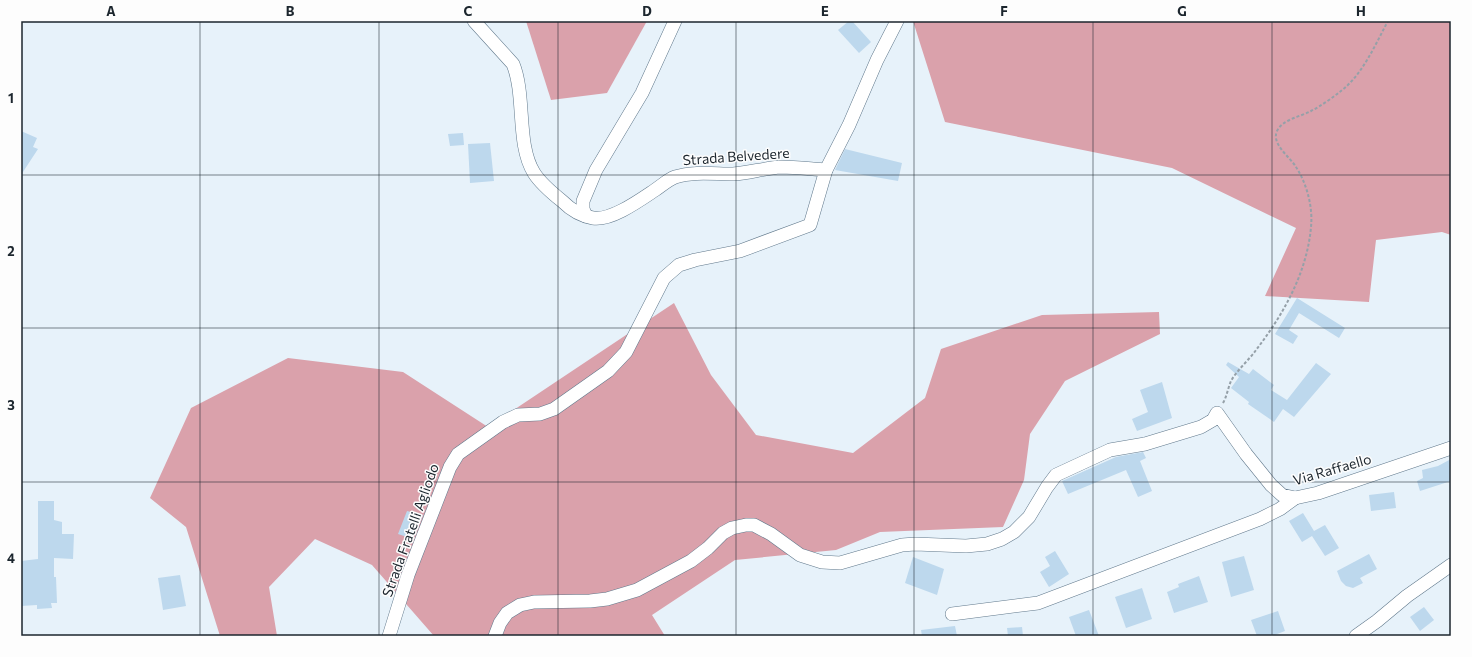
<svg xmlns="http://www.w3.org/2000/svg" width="1472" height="657" viewBox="0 0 1472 657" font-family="Commissioner,sans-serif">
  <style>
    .forest { fill: #daa1ab }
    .building { fill: #bdd8ed }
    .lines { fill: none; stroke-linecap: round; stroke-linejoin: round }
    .minor-casing { stroke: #61798c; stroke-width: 14 }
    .path { stroke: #95a0a8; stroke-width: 2; stroke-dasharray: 3 2; stroke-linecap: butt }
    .minor { stroke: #fff; stroke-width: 13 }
    .grid { fill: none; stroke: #1c262e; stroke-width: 1; stroke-opacity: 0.55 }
    .labels { text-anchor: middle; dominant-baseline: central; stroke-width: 3; stroke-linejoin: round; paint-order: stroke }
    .street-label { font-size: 14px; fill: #1c262e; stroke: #fdfdfd }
    .neatline { fill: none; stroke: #1c262e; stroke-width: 1.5 }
    .grid-label { font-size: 13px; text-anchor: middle; font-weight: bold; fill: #1c262e }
  </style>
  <rect width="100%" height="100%" fill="#e7f2fa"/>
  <!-- forest -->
  <g class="forest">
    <polygon points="526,21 647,21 607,93 551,100"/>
    <polygon points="913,21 1451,21 1451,235 1442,232 1376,240 1369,302 1265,296 1296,228 1172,168 945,122"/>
    <polygon points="674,303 711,375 756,435 853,453 925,398 941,349 1042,315 1159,312 1160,334 1065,381 1030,434 1024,480 1003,527 880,532 836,550 735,560 652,615 665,636 434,636 372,565 315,539 269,587 277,636 220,636 186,527 150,498 191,408 288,358 403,372 488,427"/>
  </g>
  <!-- building -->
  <g class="building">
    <polygon points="849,21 852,21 871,42 859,53 838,30"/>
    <polygon points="21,131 37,138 33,147 38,149 21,175"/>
    <polygon points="463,133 464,145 450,146 448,134"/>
    <polygon points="490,143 494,181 470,183 468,144"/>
    <polygon points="845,149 902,163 898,181 835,170"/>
    <polygon points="1297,298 1345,328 1339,338 1299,313 1289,330 1298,336 1293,344 1275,334"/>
    <polygon points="1228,362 1249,374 1253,369 1274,385 1271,390 1287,400 1316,363 1331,374 1294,417 1283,409 1274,422 1248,404 1249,402 1231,388 1239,377 1226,365"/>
    <polygon points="1162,382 1172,418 1137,431 1132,419 1148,412 1140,390"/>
    <polygon points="1143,452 1146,458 1140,461 1152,491 1138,497 1126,470 1068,494 1062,481 1116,457"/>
    <polygon points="1451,459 1451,481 1420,491 1417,481 1423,478 1422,470 1438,466"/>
    <polygon points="1394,492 1396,508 1371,511 1369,495"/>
    <polygon points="38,501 54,501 54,520 62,522 62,534 74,534 73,559 54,558 54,577 56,577 57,603 51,603 52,608 37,609 37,605 21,606 21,561 38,559"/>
    <polygon points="407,511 423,515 413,539 398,534"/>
    <polygon points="1303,513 1314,531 1325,525 1339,548 1325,556 1312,536 1302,542 1289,521"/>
    <polygon points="1055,551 1069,574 1049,587 1040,572 1050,566 1045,557"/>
    <polygon points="1369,554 1377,569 1360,578 1363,583 1353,588 1346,586 1341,581 1337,571"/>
    <polygon points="1244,556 1254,590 1231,597 1222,562"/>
    <polygon points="913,557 944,569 937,595 905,583"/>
    <polygon points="180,575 186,606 163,610 158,578"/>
    <polygon points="1199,576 1208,602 1174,613 1167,592 1179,587 1178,584"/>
    <polygon points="1142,588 1152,619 1126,628 1115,597"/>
    <polygon points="1424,607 1434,620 1420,631 1410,617"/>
    <polygon points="1089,610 1099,636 1076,636 1069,617"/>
    <polygon points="1278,611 1285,631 1272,636 1257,636 1251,620"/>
    <polygon points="955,626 957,636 922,636 921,630"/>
    <polygon points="1022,627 1023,636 1008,636 1007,628"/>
  </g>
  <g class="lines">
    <defs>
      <g id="minor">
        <path d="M474,21l39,43c13,32 3,80 21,109 7,11 18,20 28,28 8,8 19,15 31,17 18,3 47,-18 62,-28 6,-4 14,-11 20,-13 19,-6 39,-3 58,-3 16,-1 32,-6 48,-7 14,0 30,2 45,3"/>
        <polyline points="586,216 583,209 583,201 596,170 642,93 675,21"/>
        <polyline points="952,614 1038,603 1260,519 1280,509 1295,498"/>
        <polyline points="389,636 408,575 450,467 458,454 503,422 518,415 540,414 554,409 608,371 626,352 664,278 679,265 695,260 740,251 810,225 826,170 849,125 877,60 897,21"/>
        <polyline points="495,636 500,623 507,613 520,605 534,602 590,601 607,599 637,590 691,561 708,548 723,533 732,528 746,525 754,525 771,534 800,555 822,562 840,563 902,545 915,544 966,546 987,544 1002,539 1014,532 1029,517 1047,487 1056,475 1110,450 1145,444 1201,427 1213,420 1217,413 1246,454 1271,485 1282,495 1295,498 1318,493 1451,448"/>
        <polyline points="1356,636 1377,621 1407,596 1451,565"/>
      </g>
    </defs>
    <!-- minor casing -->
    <use href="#minor" class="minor-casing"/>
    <!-- path -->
    <path class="path" d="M1223,403c4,-7 5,-15 8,-22 6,-11 18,-21 25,-31 27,-35 51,-77 55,-123 2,-20 -4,-43 -15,-60 -6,-10 -25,-23 -19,-36 6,-12 23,-14 34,-20 10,-5 21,-13 30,-20 22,-17 34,-46 47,-70"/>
    <!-- minor -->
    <use href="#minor" class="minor"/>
  </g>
  <!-- grid -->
  <path class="grid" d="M200,21v615M379,21v615M558,21v615M736,21v615M914,21v615M1093,21v615M1272,21v615M21,175h1430M21,328h1430M21,482h1430"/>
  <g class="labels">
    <!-- street labels -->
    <g class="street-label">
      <text transform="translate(736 156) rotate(-4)">Strada Belvedere</text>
      <text transform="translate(1332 469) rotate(-16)">Via Raffaello</text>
      <text transform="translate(410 530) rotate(-70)">Strada Fratelli Agliodo</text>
    </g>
  </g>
  <!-- border -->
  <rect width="1472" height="657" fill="none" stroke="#fdfdfd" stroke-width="44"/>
  <rect x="22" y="22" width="1428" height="613" class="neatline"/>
  <g class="grid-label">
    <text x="111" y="16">A</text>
    <text x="290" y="16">B</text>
    <text x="468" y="16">C</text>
    <text x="647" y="16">D</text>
    <text x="825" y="16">E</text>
    <text x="1004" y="16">F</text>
    <text x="1182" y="16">G</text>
    <text x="1361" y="16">H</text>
    <text x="11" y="103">1</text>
    <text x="11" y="256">2</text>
    <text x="11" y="410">3</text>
    <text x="11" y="563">4</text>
  </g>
</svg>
